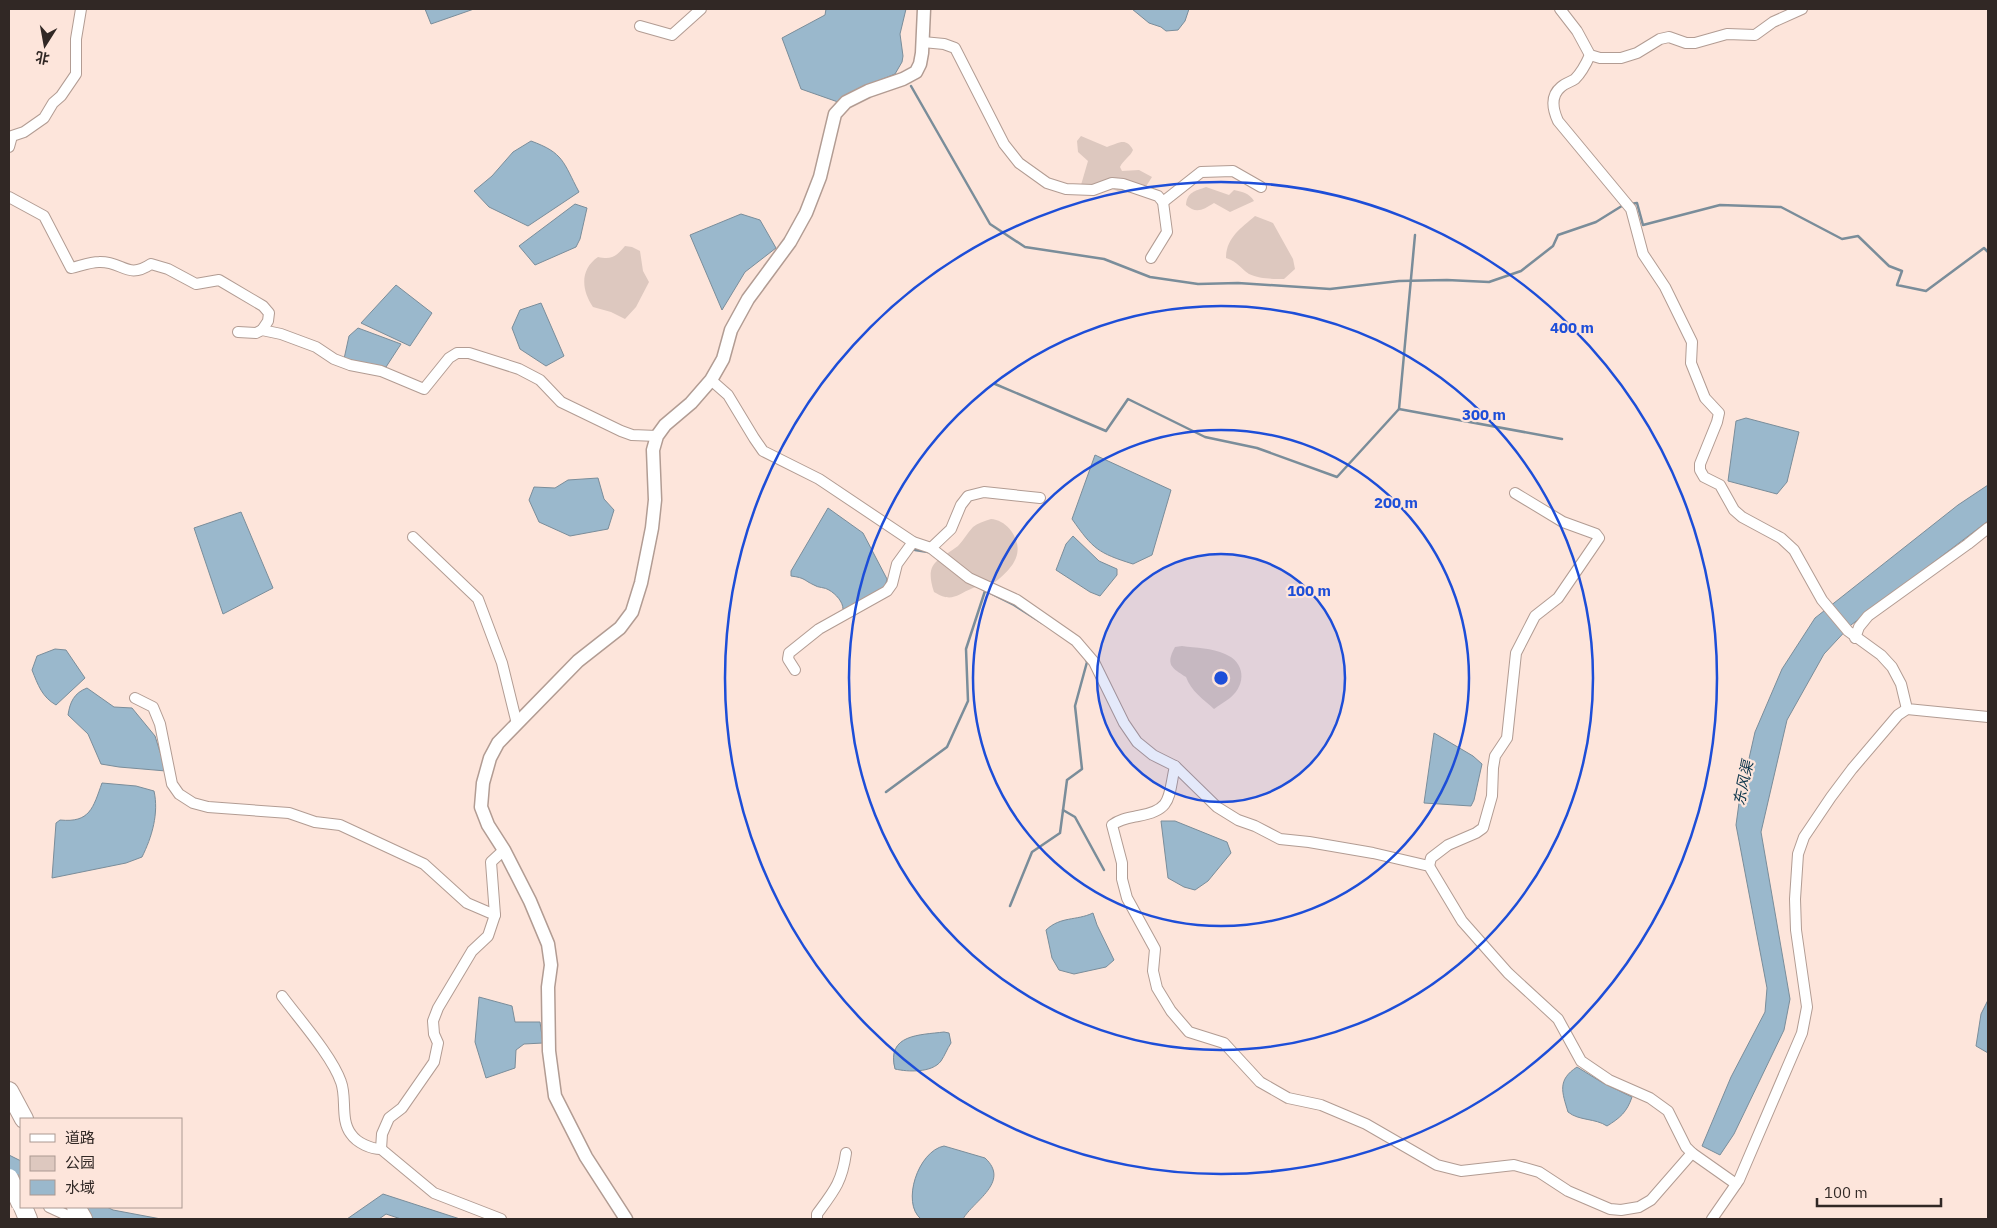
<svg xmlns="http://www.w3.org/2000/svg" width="1997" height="1228" viewBox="0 0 1997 1228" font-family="'IBM Plex Sans','Noto Sans SC',sans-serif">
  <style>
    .green { fill: #ddc8bf }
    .water { fill: #9ab8cc; stroke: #7a8d9a }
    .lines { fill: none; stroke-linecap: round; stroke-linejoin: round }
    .stream { stroke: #7a8d9a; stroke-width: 2.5 }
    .minor-casing { stroke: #b29c93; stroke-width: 12 }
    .tertiary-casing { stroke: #b29c93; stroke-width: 15 }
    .motorway-casing { stroke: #b29c93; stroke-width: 20 }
    .minor { stroke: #fff; stroke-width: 10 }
    .tertiary { stroke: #fff; stroke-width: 12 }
    .motorway { stroke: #fff; stroke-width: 18 }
    .motorway-bridge-casing { stroke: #b29c93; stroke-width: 20; stroke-linecap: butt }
    .motorway-bridge { stroke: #fff; stroke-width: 18 }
    .ring { fill: none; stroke: #1d4ed8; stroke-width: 2.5 }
    .labels { text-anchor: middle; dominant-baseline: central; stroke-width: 4.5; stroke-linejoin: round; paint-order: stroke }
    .water-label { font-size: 15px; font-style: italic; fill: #0b354b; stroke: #fde5db }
    .centre { fill: #1d4ed8; stroke: #fde5db; stroke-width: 2.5 }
    .ring-label { font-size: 15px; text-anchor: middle; font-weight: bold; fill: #1d4ed8; stroke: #fde5db; stroke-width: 4.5; stroke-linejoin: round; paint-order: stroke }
  </style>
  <rect width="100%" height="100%" fill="#fde5db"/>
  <!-- green -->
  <g class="green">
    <path d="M1081,136l26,11c12,-4 19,-10 26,3 -3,7 -10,10 -13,17l2,4 17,-1 13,7 -7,11 -14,5 -11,-1 -16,-6 -16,5 -7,-6 7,-24 -10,-9 -1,-11z"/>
    <path d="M1206,187l23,8 5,-5c9,2 15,3 20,11l-24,11 -16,-9c-11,7 -18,11 -28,2 1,-13 9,-14 20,-18z"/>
    <path d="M1255,216l18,7 20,36 2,10 -11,10c-10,0 -25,0 -35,-5 -9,-6 -11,-12 -23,-16 0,-20 15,-30 29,-42z"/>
    <path d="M625,246l7,1 8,4 3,20 6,11 -13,25 -11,12 -14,-7 -18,-5c-11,-16 -14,-37 5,-50 13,3 18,0 27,-11z"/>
    <path d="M991,519c18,1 34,25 23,43 -3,6 -13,16 -19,20 -5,4 -15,3 -22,6 -17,7 -21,15 -39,4 -10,-30 4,-31 24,-46 6,-6 9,-13 15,-19 5,-4 12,-6 18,-8z"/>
    <path d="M1182,646c14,2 30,2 43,8 20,8 22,30 5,44 -5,4 -11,7 -16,11 -11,-10 -23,-18 -28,-32 -14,-9 -21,-12 -11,-30z"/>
  </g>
  <!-- water -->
  <g class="water">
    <polygon points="425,9 474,9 431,24"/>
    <polygon points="826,9 906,9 900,34 903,56 902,62 895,74 863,87 838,102 801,89 782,38 825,15"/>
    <polygon points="1132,9 1189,9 1185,21 1178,30 1166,31 1161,27 1149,23"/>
    <path d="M531,141c33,12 32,21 48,51l-51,34 -39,-19 -15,-16 18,-15 21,-24z"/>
    <polygon points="575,204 587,208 580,239 576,247 535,265 519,246"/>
    <polygon points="741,214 760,220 776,248 745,272 722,310 690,235"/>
    <polygon points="396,285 432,313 410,346 361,323"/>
    <polygon points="541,303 564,356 546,366 520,349 512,328 520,310"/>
    <polygon points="358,328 401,344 386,367 344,359 349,336"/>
    <polygon points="1746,418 1799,432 1787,482 1777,494 1728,481 1736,421"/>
    <path d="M1095,455l76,35 -19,65 -19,9c-35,-11 -40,-15 -61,-45z"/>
    <polygon points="598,478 604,499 614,510 608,529 570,536 539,522 529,500 534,487 555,488 568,480"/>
    <polygon points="1988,485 1988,521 1851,625 1824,654 1787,720 1761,832 1790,999 1784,1030 1734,1134 1720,1155 1702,1146 1731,1077 1765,1012 1767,988 1736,825 1739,803 1755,732 1782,669 1815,618 1958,505"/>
    <path d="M828,508l35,25 24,46 -2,8 -38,24 -4,-2c0,-7 -7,-15 -14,-19 -4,-3 -11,-2 -15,-5 -11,-5 -8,-7 -23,-9v-5z"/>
    <polygon points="241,512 273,588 223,614 194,528"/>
    <polygon points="1073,536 1099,561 1117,569 1117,575 1100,596 1090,592 1056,570 1066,544"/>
    <path d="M55,649l11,1 19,28 -29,27c-14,-8 -18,-20 -24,-35l5,-14z"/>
    <path d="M87,688l27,19 18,1 23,28 11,35 -47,-4 -18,-3 -13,-30 -20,-19c2,-13 6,-22 19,-27z"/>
    <polygon points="1434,733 1473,756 1482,764 1474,800 1471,806 1424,803"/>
    <path d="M102,783l34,3 18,5c5,22 -2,46 -12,66l-16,6 -74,15 4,-55 4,-3c30,3 33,-12 42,-37z"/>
    <polygon points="1161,821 1175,821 1227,842 1231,853 1208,881 1195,890 1184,887 1168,878"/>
    <path d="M1093,913l4,12 17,35 -8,7 -32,7 -15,-4 -7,-12 -6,-28c15,-14 30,-9 47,-17z"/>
    <polygon points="479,997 512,1006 515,1022 540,1022 543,1043 524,1044 516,1050 515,1068 486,1078 475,1042"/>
    <polygon points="1988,1000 1988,1053 1976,1046 1981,1014"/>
    <path d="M944,1032l5,1 2,10c-4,6 -6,12 -10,18 -9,12 -33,11 -46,8 -9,-35 25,-34 49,-37z"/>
    <path d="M1577,1067l26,16 29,14c-5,15 -12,21 -25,29 -12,-8 -28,-5 -39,-14 -6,-20 -11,-32 9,-45z"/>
    <path d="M944,1146l41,12c26,24 -12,43 -22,61h-42c-20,-16 -3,-68 23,-73z"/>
    <polygon points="9,1155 21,1161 21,1184 9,1177"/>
    <polygon points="383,1194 460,1219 401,1219 386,1214 379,1219 347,1219"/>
    <polygon points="63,1207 107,1207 113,1210 161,1219 87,1219"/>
  </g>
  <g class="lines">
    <!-- stream -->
    <g class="stream">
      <polyline points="911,86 990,224 1025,247 1104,259 1150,277 1198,284 1238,283 1330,289 1399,281 1447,280 1489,282 1521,271 1553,246 1558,235 1596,222 1625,204"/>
      <polyline points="1630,204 1637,203 1643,225 1720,205 1781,207 1842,239 1858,236 1889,266 1902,271 1897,285 1926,291 1984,248 1988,252"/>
      <polyline points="995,384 1106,431 1128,399 1205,437 1257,448 1337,477 1399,409 1415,235"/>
      <polyline points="1399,409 1562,439"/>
      <polyline points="915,550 928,552"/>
      <polyline points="982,589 1014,605 1042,623"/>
      <polyline points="886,792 947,747 968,701 966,649 985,591"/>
      <polyline points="1063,810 1075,817 1104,870"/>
      <polyline points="1010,906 1032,852 1060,833 1067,780 1082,769 1075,706 1087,662 1086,660"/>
    </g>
    <defs>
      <g id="minor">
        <polyline points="1560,9 1577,31 1590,55 1600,58 1621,58 1637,53 1660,39 1669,37 1686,43 1695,43 1727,34 1755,35 1773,22 1802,9"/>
        <polyline points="640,26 672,35 701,9"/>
        <polyline points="923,42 944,44 955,48 1004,144 1019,163 1047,183 1066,189 1093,190 1112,183 1123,184 1158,196 1163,202 1167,232 1151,258"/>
        <path d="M1590,55c-4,9 -8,17 -15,24 -4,3 -10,4 -14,8 -11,9 -8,23 -3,34l73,88 12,45 22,33 27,55 -1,21 14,35 14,15 -2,9 -17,42v6l4,7 16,8 14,25 8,7 39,21 13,12 28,50 26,31 33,24 11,12 9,17 6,25 81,8"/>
        <polyline points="9,147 12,136 24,132 44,118 53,103 61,96 76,74 76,39 81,9"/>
        <path d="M9,197l35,19 27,52c9,-2 19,-6 28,-6 24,-1 28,18 52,2l17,5 28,15 23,-4 44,26 6,7 -1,8 -6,9"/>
        <polyline points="1163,202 1201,172 1233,171 1261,187"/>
        <polyline points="238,332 256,333 262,330 281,334 316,347 334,359 350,365 381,371 424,389 449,358 457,353 469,353 519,369 540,380 561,402 621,431 632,435 657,436"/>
        <polyline points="711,380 728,395 754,438 763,451 819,479 913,542 931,548 969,578 1017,600 1076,641 1094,662 1124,723 1137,742 1153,755 1175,766 1217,807 1238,820 1255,826 1280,839 1309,842 1373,853 1429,866 1462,921 1508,973 1558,1019 1581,1061 1609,1080 1650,1098 1668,1111 1686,1147 1692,1153 1736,1184"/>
        <polyline points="413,537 478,599 502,663 517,724"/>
        <polyline points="931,548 951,529 961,505 968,496 984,492 1040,498"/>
        <polyline points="1855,638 1859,627 1868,616 1968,544 1988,528"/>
        <polyline points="795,670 788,659 789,653 819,629 887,591 892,584 897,564 913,542"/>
        <polyline points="135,698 153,707 160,724 172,784 179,794 193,803 208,807 289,813 315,822 340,825 424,864 467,903 495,915"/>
        <path d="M1175,766c-7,31 -2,44 -37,50 -10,2 -18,3 -26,9l10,38v16l5,19 28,51 -2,22 4,17 14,23 18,21 35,11 36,39 28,16 33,7 45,19 71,41 24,6 53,-6 25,7 29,19 42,18 11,1 18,-3 12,-7 41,-47"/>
        <polyline points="1429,866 1431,858 1448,845 1476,833 1483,828 1492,796 1493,768 1495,756 1507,738 1516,653 1535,616 1558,598 1599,538 1596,534 1563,522 1515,493"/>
        <path d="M282,996c17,23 50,60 59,86 6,16 -1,38 10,52 6,9 20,15 30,15l53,44 67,26"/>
        <polyline points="381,1149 382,1134 389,1118 402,1108 434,1062 438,1043 434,1034 433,1021 438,1008 472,951 488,936 495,915 491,862 504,850"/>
        <polyline points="49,1207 75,1219"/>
        <path d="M817,1219v-5c17,-23 25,-32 29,-61"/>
        <polyline points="1712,1219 1739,1180 1802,1033 1807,1007 1796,930 1795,899 1798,854 1804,837 1831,797 1852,769 1898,715 1907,709"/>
      </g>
      <polyline id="tertiary" points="626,1219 586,1157 555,1096 549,1051 548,987 551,965 548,944 530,901 504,850 488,825 481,807 483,783 490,758 498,743 578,661 620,628 632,612 641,583 652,528 655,500 653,450 657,436 665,425 691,403 711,380 723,359 731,330 748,299 790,242 806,213 820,177 835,114 846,102 868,91 903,79 916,72 920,64 922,53 924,9"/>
      <g id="motorway">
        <polyline points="9,1091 24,1119"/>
        <polyline points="23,1207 28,1219"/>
        <polyline points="76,1207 83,1219"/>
      </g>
    </defs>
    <!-- minor casing -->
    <use href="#minor" class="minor-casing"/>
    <!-- tertiary casing -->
    <use href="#tertiary" class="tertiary-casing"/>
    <!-- motorway casing -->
    <use href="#motorway" class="motorway-casing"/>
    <!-- minor -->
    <use href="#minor" class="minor"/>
    <!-- tertiary -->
    <use href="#tertiary" class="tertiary"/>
    <!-- motorway -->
    <use href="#motorway" class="motorway"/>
    <defs>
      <polyline id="motorway-bridge" points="9,1178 21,1204"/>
    </defs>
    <!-- motorway-bridge casing -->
    <use href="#motorway-bridge" class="motorway-bridge-casing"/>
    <!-- motorway-bridge -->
    <use href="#motorway-bridge" class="motorway-bridge"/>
  </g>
  <!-- distance rings -->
  <circle cx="1221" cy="678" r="124" fill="#1d4ed8" fill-opacity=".12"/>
  <g class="ring">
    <circle cx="1221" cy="678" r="124"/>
    <circle cx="1221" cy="678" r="248"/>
    <circle cx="1221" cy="678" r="372"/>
    <circle cx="1221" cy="678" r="496"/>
  </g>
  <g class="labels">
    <!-- water labels -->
    <g class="water-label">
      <text transform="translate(1743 783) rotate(-78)">东风渠</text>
    </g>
  </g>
  <circle cx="1221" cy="678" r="8" class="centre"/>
  <g class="ring-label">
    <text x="1572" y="333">400 m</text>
    <text x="1484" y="420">300 m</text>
    <text x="1396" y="508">200 m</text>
    <text x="1309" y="596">100 m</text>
  </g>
  <!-- border -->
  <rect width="1997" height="1228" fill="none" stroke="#312825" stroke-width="20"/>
  <!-- legend -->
  <rect x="20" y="1118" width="162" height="90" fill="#fde5db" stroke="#ab9992"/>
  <rect x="30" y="1134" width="25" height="8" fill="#ffffff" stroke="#ab9992"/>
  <text x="65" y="1143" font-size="15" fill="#312825">道路</text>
  <rect x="30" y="1156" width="25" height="15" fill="#ddc8bf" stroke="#ab9992"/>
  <text x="65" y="1168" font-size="15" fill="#312825">公园</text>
  <rect x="30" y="1180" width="25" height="15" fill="#9ab8cc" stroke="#ab9992"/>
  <text x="65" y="1193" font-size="15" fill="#312825">水域</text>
  <!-- north arrow -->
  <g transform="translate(45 45) rotate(191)" stroke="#fde5db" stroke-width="4" paint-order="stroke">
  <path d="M0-4L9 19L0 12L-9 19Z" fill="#312825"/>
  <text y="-8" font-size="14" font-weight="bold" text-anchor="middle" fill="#312825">北</text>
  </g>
  <!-- scale -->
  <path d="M1817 1198v8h124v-8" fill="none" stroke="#312825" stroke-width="2.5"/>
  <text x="1824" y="1198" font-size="15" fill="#312825" stroke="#fde5db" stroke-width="4" paint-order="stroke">100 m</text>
</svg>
